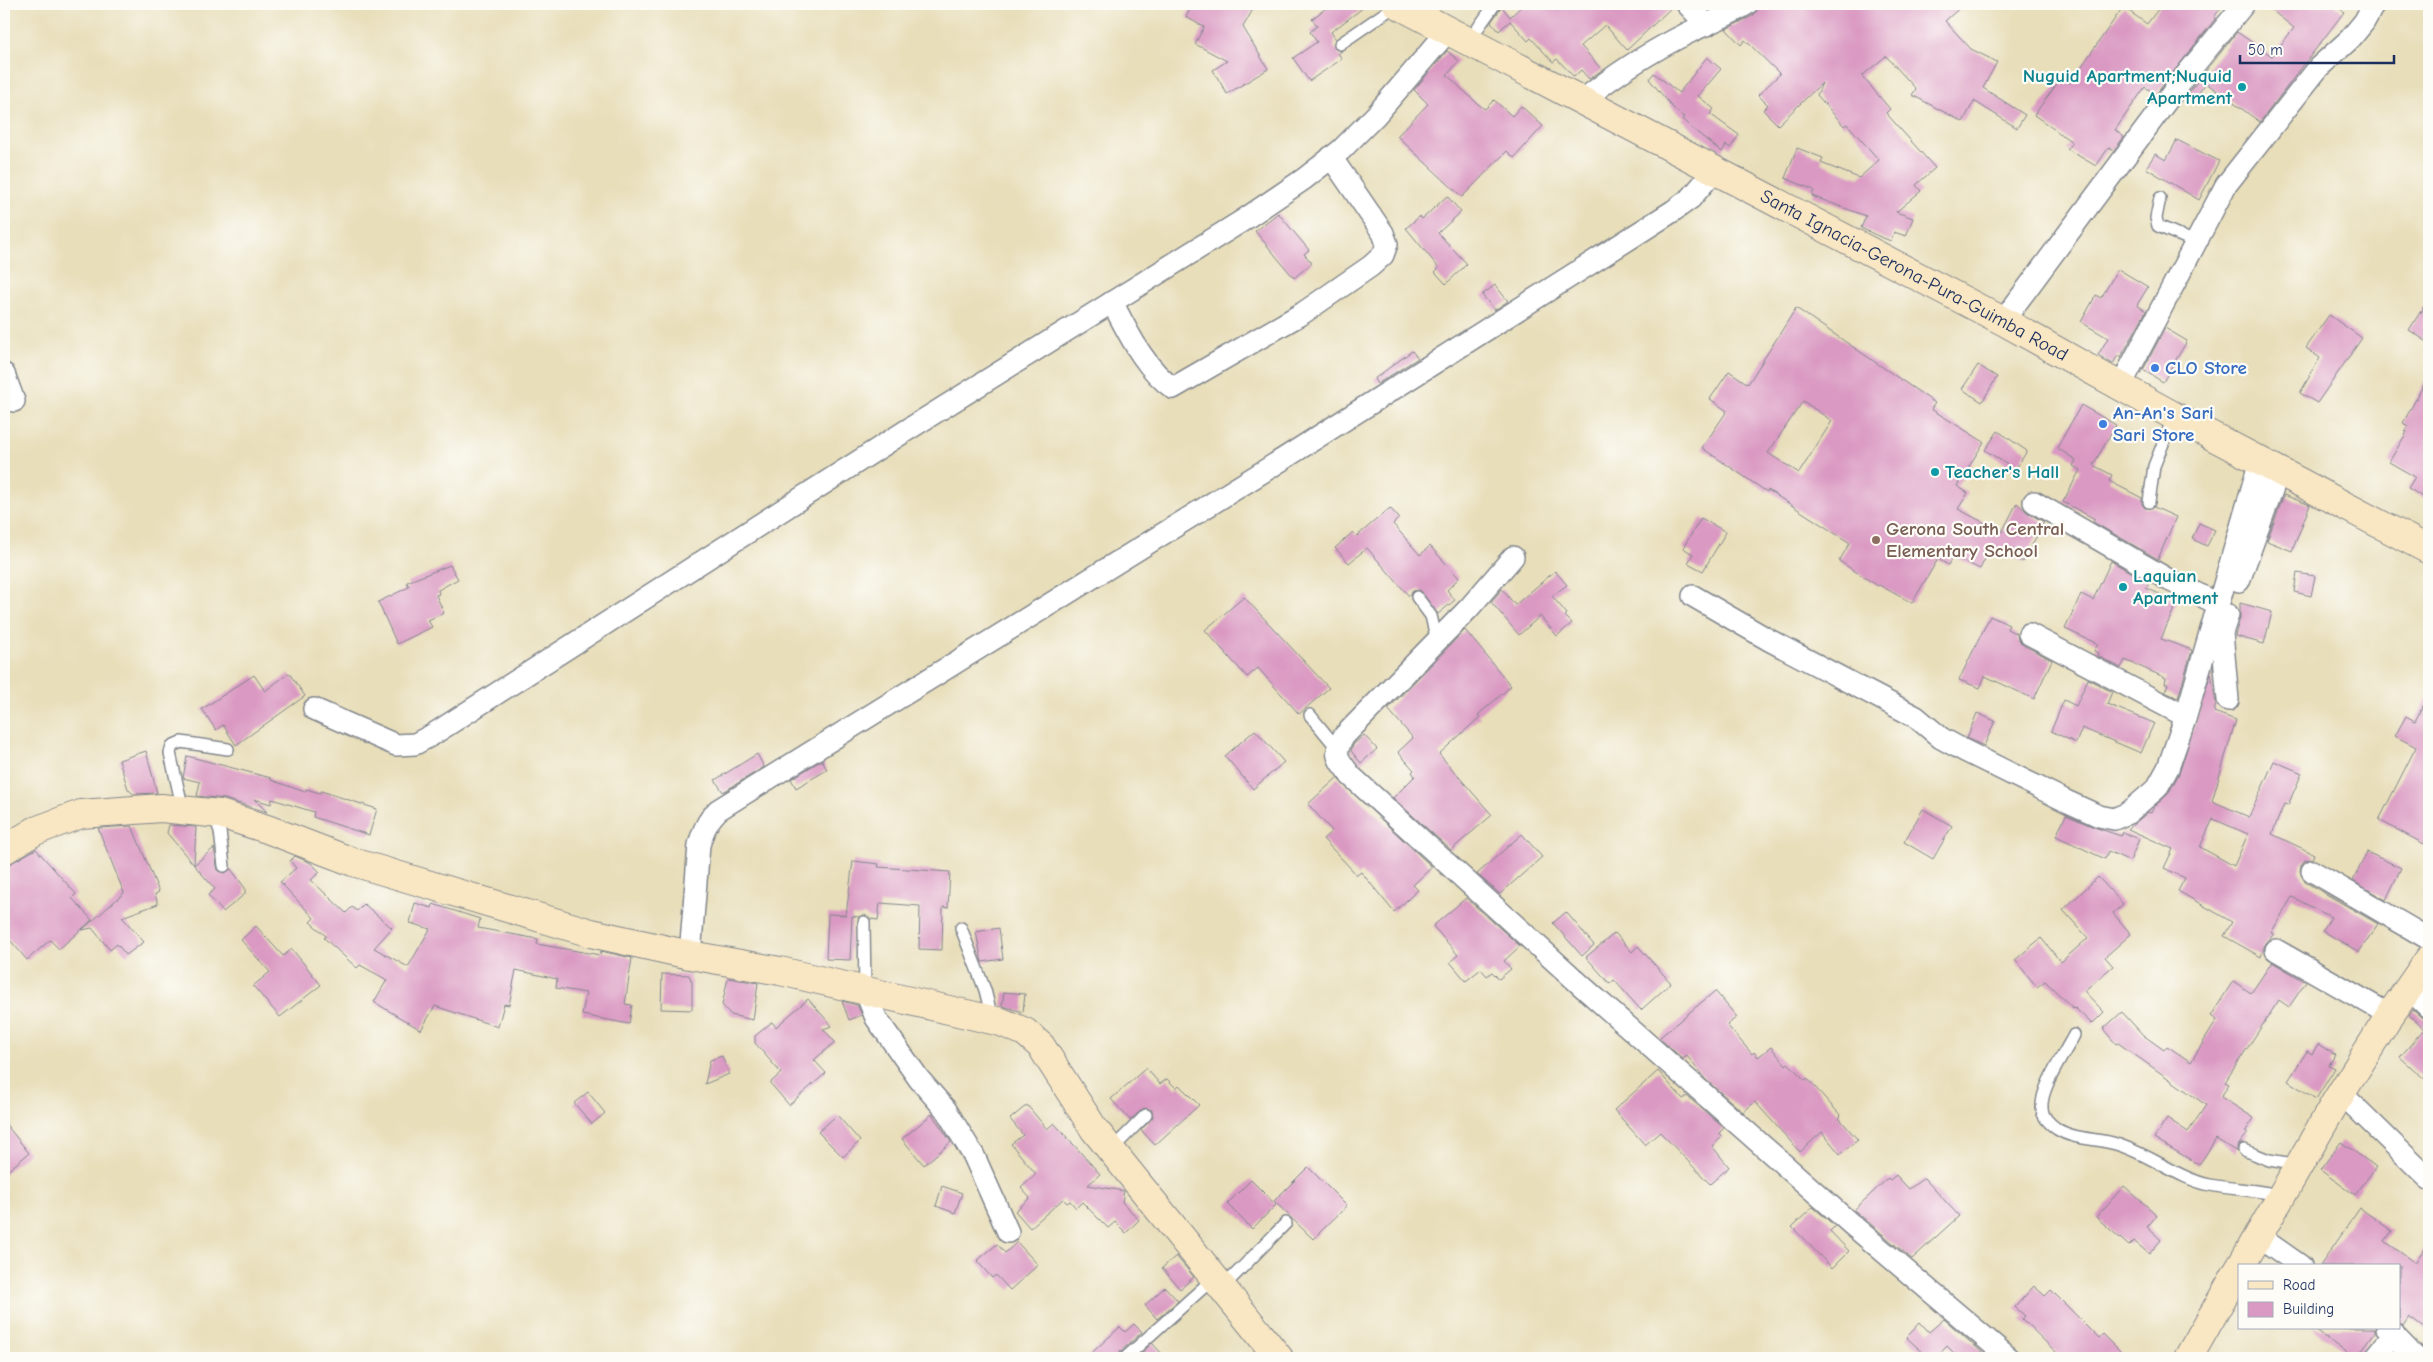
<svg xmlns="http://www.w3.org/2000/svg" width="2433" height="1362" viewBox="0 0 2433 1362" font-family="'Comic Neue',sans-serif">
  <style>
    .building { fill: #da99c2; fill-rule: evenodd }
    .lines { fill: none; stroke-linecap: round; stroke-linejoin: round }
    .lane-casing { stroke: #82868c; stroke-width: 14 }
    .street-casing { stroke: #82868c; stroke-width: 24 }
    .secondary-casing { stroke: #82868c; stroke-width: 30 }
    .lane { stroke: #fff; stroke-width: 11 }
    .street { stroke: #fff; stroke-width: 21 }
    .secondary { stroke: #f9e7c3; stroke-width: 28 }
    .culture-dot { fill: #0f9aa8; stroke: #fdfcf7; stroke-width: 2 }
    .shop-dot { fill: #3f7fe0; stroke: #fdfcf7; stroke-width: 2 }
    .education-dot { fill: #8d6e63; stroke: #fdfcf7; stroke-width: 2 }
    .labels { text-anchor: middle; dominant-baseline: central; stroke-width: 4.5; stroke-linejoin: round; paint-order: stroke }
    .culture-label { font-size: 19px; font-weight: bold; fill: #0d838f; stroke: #fdfcf7; text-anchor: start }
    .street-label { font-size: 19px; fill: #1b2f5e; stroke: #fdfcf7 }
    .shop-label { font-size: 19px; font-weight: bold; fill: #366cbe; stroke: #fdfcf7; text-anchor: start }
    .education-label { font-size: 19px; font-weight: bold; fill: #785e54; stroke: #fdfcf7; text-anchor: start }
  </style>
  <rect width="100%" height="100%" fill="#fdfcf7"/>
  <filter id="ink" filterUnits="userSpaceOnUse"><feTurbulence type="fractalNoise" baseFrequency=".02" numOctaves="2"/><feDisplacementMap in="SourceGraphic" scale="10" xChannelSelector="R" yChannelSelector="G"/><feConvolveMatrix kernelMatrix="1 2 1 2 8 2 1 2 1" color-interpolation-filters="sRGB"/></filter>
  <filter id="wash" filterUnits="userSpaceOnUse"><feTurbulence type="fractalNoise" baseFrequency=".0096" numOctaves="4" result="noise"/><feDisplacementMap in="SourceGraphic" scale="20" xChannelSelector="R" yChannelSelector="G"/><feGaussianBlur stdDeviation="1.12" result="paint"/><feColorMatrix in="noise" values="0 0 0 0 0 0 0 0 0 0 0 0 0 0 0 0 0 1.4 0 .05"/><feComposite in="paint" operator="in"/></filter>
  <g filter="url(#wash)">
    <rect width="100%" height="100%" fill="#e8deba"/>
    <g id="blocks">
      <!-- building -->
      <g class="building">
        <polygon points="1193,4 1256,4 1243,27 1268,69 1227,94 1213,70 1227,61 1195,44 1204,27 1186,17"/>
        <polygon points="1331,4 1368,4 1331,32 1335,38 1334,48 1342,51 1338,53 1342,59 1309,81 1293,58 1317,42 1310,32 1317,26 1312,19"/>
        <polygon points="1524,4 1675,4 1627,50 1605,25 1581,46 1602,70 1589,79 1581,70 1574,77 1557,59 1553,62 1531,38 1528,41 1510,21 1499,31 1491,22 1502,7 1510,17"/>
        <polygon points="1759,4 1964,4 1945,21 1971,49 1997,62 1983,88 2025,115 2017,128 1974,101 1963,122 1912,95 1916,89 1886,56 1862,76 1890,109 1886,113 1935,168 1916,185 1921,191 1896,212 1913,218 1906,236 1894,232 1891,241 1878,236 1861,228 1866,216 1812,196 1814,190 1785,178 1797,148 1823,158 1821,163 1859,178 1879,160 1847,124 1844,126 1817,95 1822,83 1778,125 1763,110 1768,105 1758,95 1780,74 1745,40 1741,45 1726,29 1754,15"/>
        <polygon points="2162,4 2224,4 2214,17 2216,18 2156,94 2145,87 2115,130 2124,137 2114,150 2109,147 2096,166 2067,149 2072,142 2034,115 2062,77 2070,83 2123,7 2147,24"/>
        <polygon points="2264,4 2334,4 2344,12 2260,122 2206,83 2193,101 2186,96 2237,32 2272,56 2294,28"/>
        <polygon points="1447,51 1459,61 1447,75 1478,104 1485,109 1494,100 1512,116 1521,106 1543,126 1514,158 1507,151 1462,197 1397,136 1428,104 1414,90"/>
        <polygon points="1707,57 1721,69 1698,96 1714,109 1710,114 1739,135 1730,148 1726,145 1722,152 1690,127 1682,119 1684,117 1674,109 1649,79 1654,73 1679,93"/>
        <polygon points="2177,140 2219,161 2199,200 2146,168 2155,154 2166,160"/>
        <polygon points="1447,196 1461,212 1438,233 1467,264 1446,284 1435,272 1439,268 1406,228 1420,216 1422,219"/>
        <polygon points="1278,213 1309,250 1304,254 1312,263 1294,278 1255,231"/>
        <polygon points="2118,269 2148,287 2137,305 2146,311 2121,357 2118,355 2113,364 2098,355 2108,338 2081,322 2096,295 2101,298"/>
        <polygon points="1495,285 1508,301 1495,310 1482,295"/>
        <polygon points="2429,298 2429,343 2409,330"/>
        <path d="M1796,308l139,95 -4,6 53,33 -27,44 11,7 -10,16 44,23 15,-29 11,10 16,9 -21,40 -31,-17 -12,24 -27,-13 -5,9 -10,-6 -26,44 -33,-18 -1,1 -39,-25 11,-18 -82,-53 -1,2 -65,-44 25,-37 -17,-12 19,-28 19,13zM1803,401l29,20 -33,52 -31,-20z"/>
        <polygon points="2329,315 2362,338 2317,403 2300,393 2320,358 2306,348"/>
        <polygon points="2165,328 2187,341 2163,382 2143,370"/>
        <polygon points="1412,351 1418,358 1377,384 1374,379"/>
        <polygon points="1978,365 1997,377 1982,402 1962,389"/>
        <polygon points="2429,375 2429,501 2408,488 2415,477 2389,462 2407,432 2405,430 2408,426 2403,423"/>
        <polygon points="2081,405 2116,425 2093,465 2112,475 2109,481 2142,498 2142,504 2145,508 2154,507 2176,517 2158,559 2093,522 2095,519 2063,502 2080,470 2073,466 2076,460 2057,448"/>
        <polygon points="1998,431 2027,451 2015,470 1985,450"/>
        <polygon points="2284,495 2310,505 2292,551 2267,541"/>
        <polygon points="1390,508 1399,518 1393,524 1420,555 1430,546 1459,578 1447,590 1455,600 1438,614 1420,590 1413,591 1409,596 1367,548 1349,563 1335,548 1353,532 1357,536"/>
        <polygon points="1701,518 1726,532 1703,571 1688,563 1693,554 1683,548"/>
        <polygon points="2199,523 2215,530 2207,546 2192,539"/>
        <polygon points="2111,561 2149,583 2146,588 2177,602 2161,639 2192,650 2178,698 2165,692 2168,684 2165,684 2166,678 2125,660 2121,668 2098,656 2099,653 2094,651 2098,644 2065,629 2081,594 2093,600"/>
        <polygon points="450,565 458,579 438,590 439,594 436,595 444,613 428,620 432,627 397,644 378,602 409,587 407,582"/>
        <polygon points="1555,571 1567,585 1552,596 1567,614 1565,616 1572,623 1557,636 1540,616 1519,635 1491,602 1502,589 1515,605"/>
        <polygon points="2297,573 2315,576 2311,596 2294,592"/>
        <polygon points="1244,597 1329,688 1299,714 1258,668 1247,677 1205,630"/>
        <polygon points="2240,603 2272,612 2264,644 2235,636 2240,618"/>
        <polygon points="1990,616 2009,625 2007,629 2017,634 2018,640 2023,645 2052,660 2034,699 1985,676 1980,688 1959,680"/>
        <polygon points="1465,630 1511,686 1478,715 1480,717 1439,754 1492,815 1451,850 1393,798 1415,776 1412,772 1414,770 1398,752 1413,738 1388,709"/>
        <polygon points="289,673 305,696 236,745 223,725 216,730 202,709 254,675 265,691"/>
        <path d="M2211,673l5,31 -2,8 22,8 -24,81 37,16 25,-56 28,12 -14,32 -4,-1 -12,30 42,20 -2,5 -7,1 -4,5 -1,6 5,11 73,42 -19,28 -36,-21 8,-14 -39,-20 -21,36 3,1 -9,10 -4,13 -37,-21 8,-14 -54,-31 7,-13 -21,-10 9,-19 -45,-20 20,-17 3,1 3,-6 14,-13 11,-20zM2213,819l35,15 -14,32 -34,-19z"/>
        <polygon points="2088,679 2112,692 2107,704 2154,723 2141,753 2082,728 2076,743 2051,731 2064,700 2076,706"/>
        <polygon points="2429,695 2429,835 2424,844 2379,820 2416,747 2395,736 2406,716 2415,721"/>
        <polygon points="1977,713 1995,721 1984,746 1967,738"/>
        <polygon points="1255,730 1284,762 1253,789 1225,756"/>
        <polygon points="1364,735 1377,749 1361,763 1351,751 1353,745"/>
        <polygon points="146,751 157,793 133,794 128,789 119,760"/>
        <polygon points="757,754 764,767 723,792 715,780"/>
        <polygon points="187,756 271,778 271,780 305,792 306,789 320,793 321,791 377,809 369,835 313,817 314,812 272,799 271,804 254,799 267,812 225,799 197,796 200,782 183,778"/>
        <polygon points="822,760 827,770 796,788 791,779"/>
        <polygon points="1337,778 1432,867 1413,885 1418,890 1394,912 1361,872 1357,875 1323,839 1332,831 1308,804"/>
        <polygon points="1923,809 1952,826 1933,859 1904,842"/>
        <polygon points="2066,815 2094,827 2121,836 2123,832 2139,839 2130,861 2108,851 2105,859 2056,836"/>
        <polygon points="169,825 196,827 194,865 167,833"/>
        <polygon points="132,826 159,892 155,894 158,904 122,917 144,942 126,955 117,944 110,950 92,928 82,930 124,893 98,828"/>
        <polygon points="1522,834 1542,857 1500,894 1477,874"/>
        <polygon points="214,848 218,871 225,873 231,869 245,888 245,894 223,912 208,895 215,889 194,865"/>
        <polygon points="36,849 76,894 72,898 92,920 59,949 50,940 27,960 4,933 4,867"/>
        <polygon points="2367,852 2401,868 2386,900 2353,881"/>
        <polygon points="295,856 311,863 320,872 311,880 346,913 352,907 357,911 364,904 392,928 374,948 408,967 430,929 410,923 415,903 432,908 433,904 480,919 478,928 538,939 537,944 600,955 601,951 632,958 625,1004 632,1005 629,1024 582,1015 586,993 556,988 557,979 516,970 509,1005 504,1004 498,1027 435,1006 421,1030 374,1002 387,980 360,965 357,968 324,938 326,936 310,922 314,918 280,882 296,868 290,861"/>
        <polygon points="853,861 879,864 878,867 950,872 948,908 943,907 942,950 919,949 920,906 880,903 878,920 871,919 864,915 858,917 852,916 850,960 826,959 828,914 846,915"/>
        <polygon points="2098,877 2123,904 2113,913 2131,934 2105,957 2113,966 2084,991 2104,1012 2092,1024 2075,1008 2074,1009 2045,981 2037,987 2015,960 2041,938 2061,962 2088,938 2063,910"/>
        <polygon points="1466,898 1520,946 1504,961 1511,969 1499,979 1492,972 1487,976 1481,969 1466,981 1450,962 1458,955 1433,926"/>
        <polygon points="1566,912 1594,945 1582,956 1553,923"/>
        <polygon points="256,926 283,956 292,949 321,985 280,1017 253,986 270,972 241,940"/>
        <polygon points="999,928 1003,959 982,962 976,932"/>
        <polygon points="1615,933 1632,952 1638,946 1671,983 1641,1010 1614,980 1610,984 1586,957"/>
        <polygon points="2272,962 2306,982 2289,1007 2279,1000 2225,1082 2229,1084 2221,1097 2254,1118 2245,1132 2248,1133 2237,1147 2237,1152 2216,1139 2199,1165 2154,1138 2167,1118 2188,1132 2206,1105 2118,1043 2116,1044 2103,1029 2122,1012 2143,1035 2164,1050 2167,1046 2191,1062 2217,1020 2211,1016 2233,981 2251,993"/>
        <polygon points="662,974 689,975 692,982 692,1010 661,1009"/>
        <polygon points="728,978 758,983 753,1020 731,1015 722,1005"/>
        <polygon points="1715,991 1737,1017 1727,1025 1752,1054 1754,1052 1758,1057 1771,1047 1786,1065 1788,1063 1805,1080 1807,1078 1841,1116 1839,1118 1858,1140 1840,1154 1822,1132 1800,1152 1755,1102 1743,1112 1706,1080 1687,1056 1683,1059 1659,1038"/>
        <polygon points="1004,992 1025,994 1023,1012 1002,1006"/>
        <polygon points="808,999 832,1026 823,1029 835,1042 814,1060 826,1073 789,1105 770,1083 781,1073 755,1043 755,1036 772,1022 776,1027"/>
        <polygon points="842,1001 857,1005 862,1015 849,1020"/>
        <polygon points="2413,1010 2421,1017 2429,1020 2429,1083 2400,1057 2424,1029 2409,1015"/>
        <polygon points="2318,1044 2335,1055 2329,1065 2335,1068 2316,1099 2288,1081 2307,1051 2312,1054"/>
        <polygon points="722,1056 729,1074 705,1084 710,1060"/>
        <polygon points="1146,1068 1160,1084 1167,1079 1176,1088 1179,1085 1199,1105 1155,1145 1141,1130 1153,1117 1152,1110 1144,1108 1130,1120 1111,1099"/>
        <polygon points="1658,1071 1683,1099 1687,1096 1724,1128 1719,1133 1722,1137 1712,1146 1729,1167 1710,1184 1660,1132 1645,1145 1614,1110"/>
        <polygon points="588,1092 605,1113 592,1124 574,1103"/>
        <polygon points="1027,1105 1047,1129 1054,1123 1100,1174 1088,1185 1124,1191 1122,1202 1139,1220 1126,1233 1115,1222 1108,1228 1082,1202 1076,1208 1070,1201 1067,1203 1063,1199 1030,1228 1015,1211 1030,1198 1021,1188 1036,1174 1011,1144 1023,1135 1010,1119"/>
        <polygon points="932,1114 951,1142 924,1165 902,1139"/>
        <polygon points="837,1115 860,1141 843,1157 818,1132"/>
        <polygon points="4,1122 29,1153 4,1174"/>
        <polygon points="2341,1142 2376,1167 2355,1195 2320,1170"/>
        <polygon points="1308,1167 1347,1206 1313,1239 1274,1201"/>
        <polygon points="1896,1175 1909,1189 1924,1178 1959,1216 1912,1259 1854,1210 1888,1178 1890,1180"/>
        <polygon points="1251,1180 1276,1205 1252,1229 1227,1204"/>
        <polygon points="942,1186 962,1193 955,1213 936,1206"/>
        <polygon points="2124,1186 2157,1215 2147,1227 2161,1240 2149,1254 2134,1241 2129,1246 2096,1217"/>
        <polygon points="1813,1207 1835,1226 1830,1231 1849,1251 1832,1268 1792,1227"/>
        <polygon points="2360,1208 2392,1231 2385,1241 2415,1263 2429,1241 2429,1332 2409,1317 2403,1326 2399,1323 2399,1266 2320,1266"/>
        <polygon points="1017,1242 1038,1265 1010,1290 996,1275 992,1278 977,1261 997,1244 1005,1253"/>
        <polygon points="1176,1256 1194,1277 1180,1289 1162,1268"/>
        <polygon points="2034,1286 2045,1296 2051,1290 2099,1338 2103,1334 2127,1358 2062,1358 2022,1319 2025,1316 2015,1307"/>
        <polygon points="1165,1287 1178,1301 1157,1319 1145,1305"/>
        <polygon points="1944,1319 1984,1354 1989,1358 1955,1358 1957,1356 1947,1346 1936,1358 1929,1358 1906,1337 1920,1322 1929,1332"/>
        <polygon points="1134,1324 1142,1332 1120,1352 1118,1358 1086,1358 1120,1327 1125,1332"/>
        <polygon points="2312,1328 2375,1328 2375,1332 2356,1358 2354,1358"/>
        <polygon points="1152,1343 1166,1358 1136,1358"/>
      </g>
    </g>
  </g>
  <g filter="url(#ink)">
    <use href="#blocks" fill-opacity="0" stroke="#82868c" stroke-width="1"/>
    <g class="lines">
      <defs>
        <g id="lane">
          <polyline points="1468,42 1495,4"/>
          <polyline points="1340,44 1398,4"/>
          <polyline points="2160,198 2156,218 2158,226 2195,242"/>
          <polyline points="2149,502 2154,466 2174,416"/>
          <polyline points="1417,597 1431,616 1437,641"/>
          <polyline points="1310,715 1337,748"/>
          <polyline points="183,810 170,753 172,746 181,742 228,749"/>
          <polyline points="214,815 220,831 224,866"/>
          <polyline points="864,922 865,990"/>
          <polyline points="961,928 985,990 992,1018"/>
          <path d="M2074,1035c-9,18 -34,53 -32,73 0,8 8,16 15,21 17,11 40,9 59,15 32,9 63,35 94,41 24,5 48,4 72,11"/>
          <polyline points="1111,1150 1146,1115"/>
          <polyline points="2244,1150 2269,1160 2299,1165"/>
          <polyline points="1222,1288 1286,1223"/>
          <polyline points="1125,1358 1214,1278"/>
        </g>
        <g id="street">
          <polyline points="1687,4 1707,25"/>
          <path d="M1582,101c34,-28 71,-51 110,-70 19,-9 38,-16 55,-27"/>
          <path d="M1112,302c16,30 32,66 61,86l130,-75 68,-47 12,-11 4,-11 -4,-11 -52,-76"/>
          <polyline points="2003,321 2185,76 2244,4"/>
          <polyline points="4,374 14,401"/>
          <polyline points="2121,385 2226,185 2319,67 2350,39 2364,22 2374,4"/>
          <polyline points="2034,502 2169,580 2218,604"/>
          <path d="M1513,557l-44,51 -125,128c-12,20 -6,22 7,40l232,211 268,237 158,134"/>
          <polyline points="2239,581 2279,471"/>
          <polyline points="1693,596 1769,640 1916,717 1941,738 1965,751 2066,801 2099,816 2114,819 2128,813 2157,788 2168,768 2185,719 2260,461"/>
          <polyline points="2228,615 2222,633 2228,700"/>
          <polyline points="2029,634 2185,716"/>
          <polyline points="314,709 396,745 415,744 432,735 904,432 1242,221 1304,179 1341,150 1376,115 1448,31"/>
          <polyline points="2312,871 2429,939"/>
          <polyline points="2276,950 2390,1015"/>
          <path d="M690,955l9,-110c4,-14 8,-24 19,-35l543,-337 412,-262 18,-13 23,-27"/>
          <polyline points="2408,988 2429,1008"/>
          <polyline points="865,990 876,1018 919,1079 946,1110 974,1156 1008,1232"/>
          <polyline points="2341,1093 2429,1179"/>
          <polyline points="2258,1236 2301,1266"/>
          <polyline points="2387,1328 2416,1358"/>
          <polyline points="2375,1358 2394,1334"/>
        </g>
        <g id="secondary">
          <path id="s1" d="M1397,4l606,317 171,95 255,134"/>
          <polyline points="4,850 35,831 81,814 161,808 220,814 267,829 353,862 591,933 690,955 780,971 1001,1022 1025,1032 1041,1046 1094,1129 1279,1358"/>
          <polyline points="2241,1266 2335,1103 2390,1015 2429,959"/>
          <polyline points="2188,1358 2239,1269"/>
        </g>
      </defs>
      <!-- lane casing -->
      <use href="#lane" class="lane-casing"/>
      <!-- street casing -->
      <use href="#street" class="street-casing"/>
      <!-- secondary casing -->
      <use href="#secondary" class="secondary-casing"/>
      <!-- lane -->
      <use href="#lane" class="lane"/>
      <!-- street -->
      <use href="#street" class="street"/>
      <!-- secondary -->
      <use href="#secondary" class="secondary"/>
    </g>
  </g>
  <!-- markers -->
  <g class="culture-dot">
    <circle cx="2242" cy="87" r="5"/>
    <circle cx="1935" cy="472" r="5"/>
    <circle cx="2123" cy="587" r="5"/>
  </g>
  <g class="shop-dot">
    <circle cx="2155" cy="368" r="5"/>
    <circle cx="2103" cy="424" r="5"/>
  </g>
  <circle class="education-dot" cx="1876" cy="540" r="5"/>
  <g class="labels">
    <!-- culture labels -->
    <g class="culture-label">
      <text x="2232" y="76" text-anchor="end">Nuguid Apartment;Nuquid<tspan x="2232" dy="22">Apartment</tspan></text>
      <text x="1945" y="472">Teacher's Hall</text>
      <text x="2133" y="576">Laquian<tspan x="2133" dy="22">Apartment</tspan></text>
    </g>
    <!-- street labels -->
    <g class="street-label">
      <text stroke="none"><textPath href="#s1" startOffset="584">Santa Ignacia-Gerona-Pura-Guimba Road</textPath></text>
    </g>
    <!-- shop labels -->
    <g class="shop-label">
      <text x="2165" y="368">CLO Store</text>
      <text x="2113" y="413">An-An's Sari<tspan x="2113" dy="22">Sari Store</tspan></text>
    </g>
    <!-- education labels -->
    <g class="education-label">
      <text x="1886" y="529">Gerona South Central<tspan x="1886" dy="22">Elementary School</tspan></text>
    </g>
  </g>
  <!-- margin -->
  <rect width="2433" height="1362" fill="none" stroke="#fdfcf7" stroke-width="20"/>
  <!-- legend -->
  <rect x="2238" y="1264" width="162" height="65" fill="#fdfcf7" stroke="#a3aaba"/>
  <rect x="2248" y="1281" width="25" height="8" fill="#f9e7c3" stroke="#a3aaba"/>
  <text x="2283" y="1290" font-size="15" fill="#1b2f5e">Road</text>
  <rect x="2248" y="1302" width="25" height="15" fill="#da99c2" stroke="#a3aaba"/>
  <text x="2283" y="1314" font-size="15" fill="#1b2f5e">Building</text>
  <!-- scale -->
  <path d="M2240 55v8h154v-8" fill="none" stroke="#1b2f5e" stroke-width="2.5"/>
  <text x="2248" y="55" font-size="15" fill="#1b2f5e" stroke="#fdfcf7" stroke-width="4" paint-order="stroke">50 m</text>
</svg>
